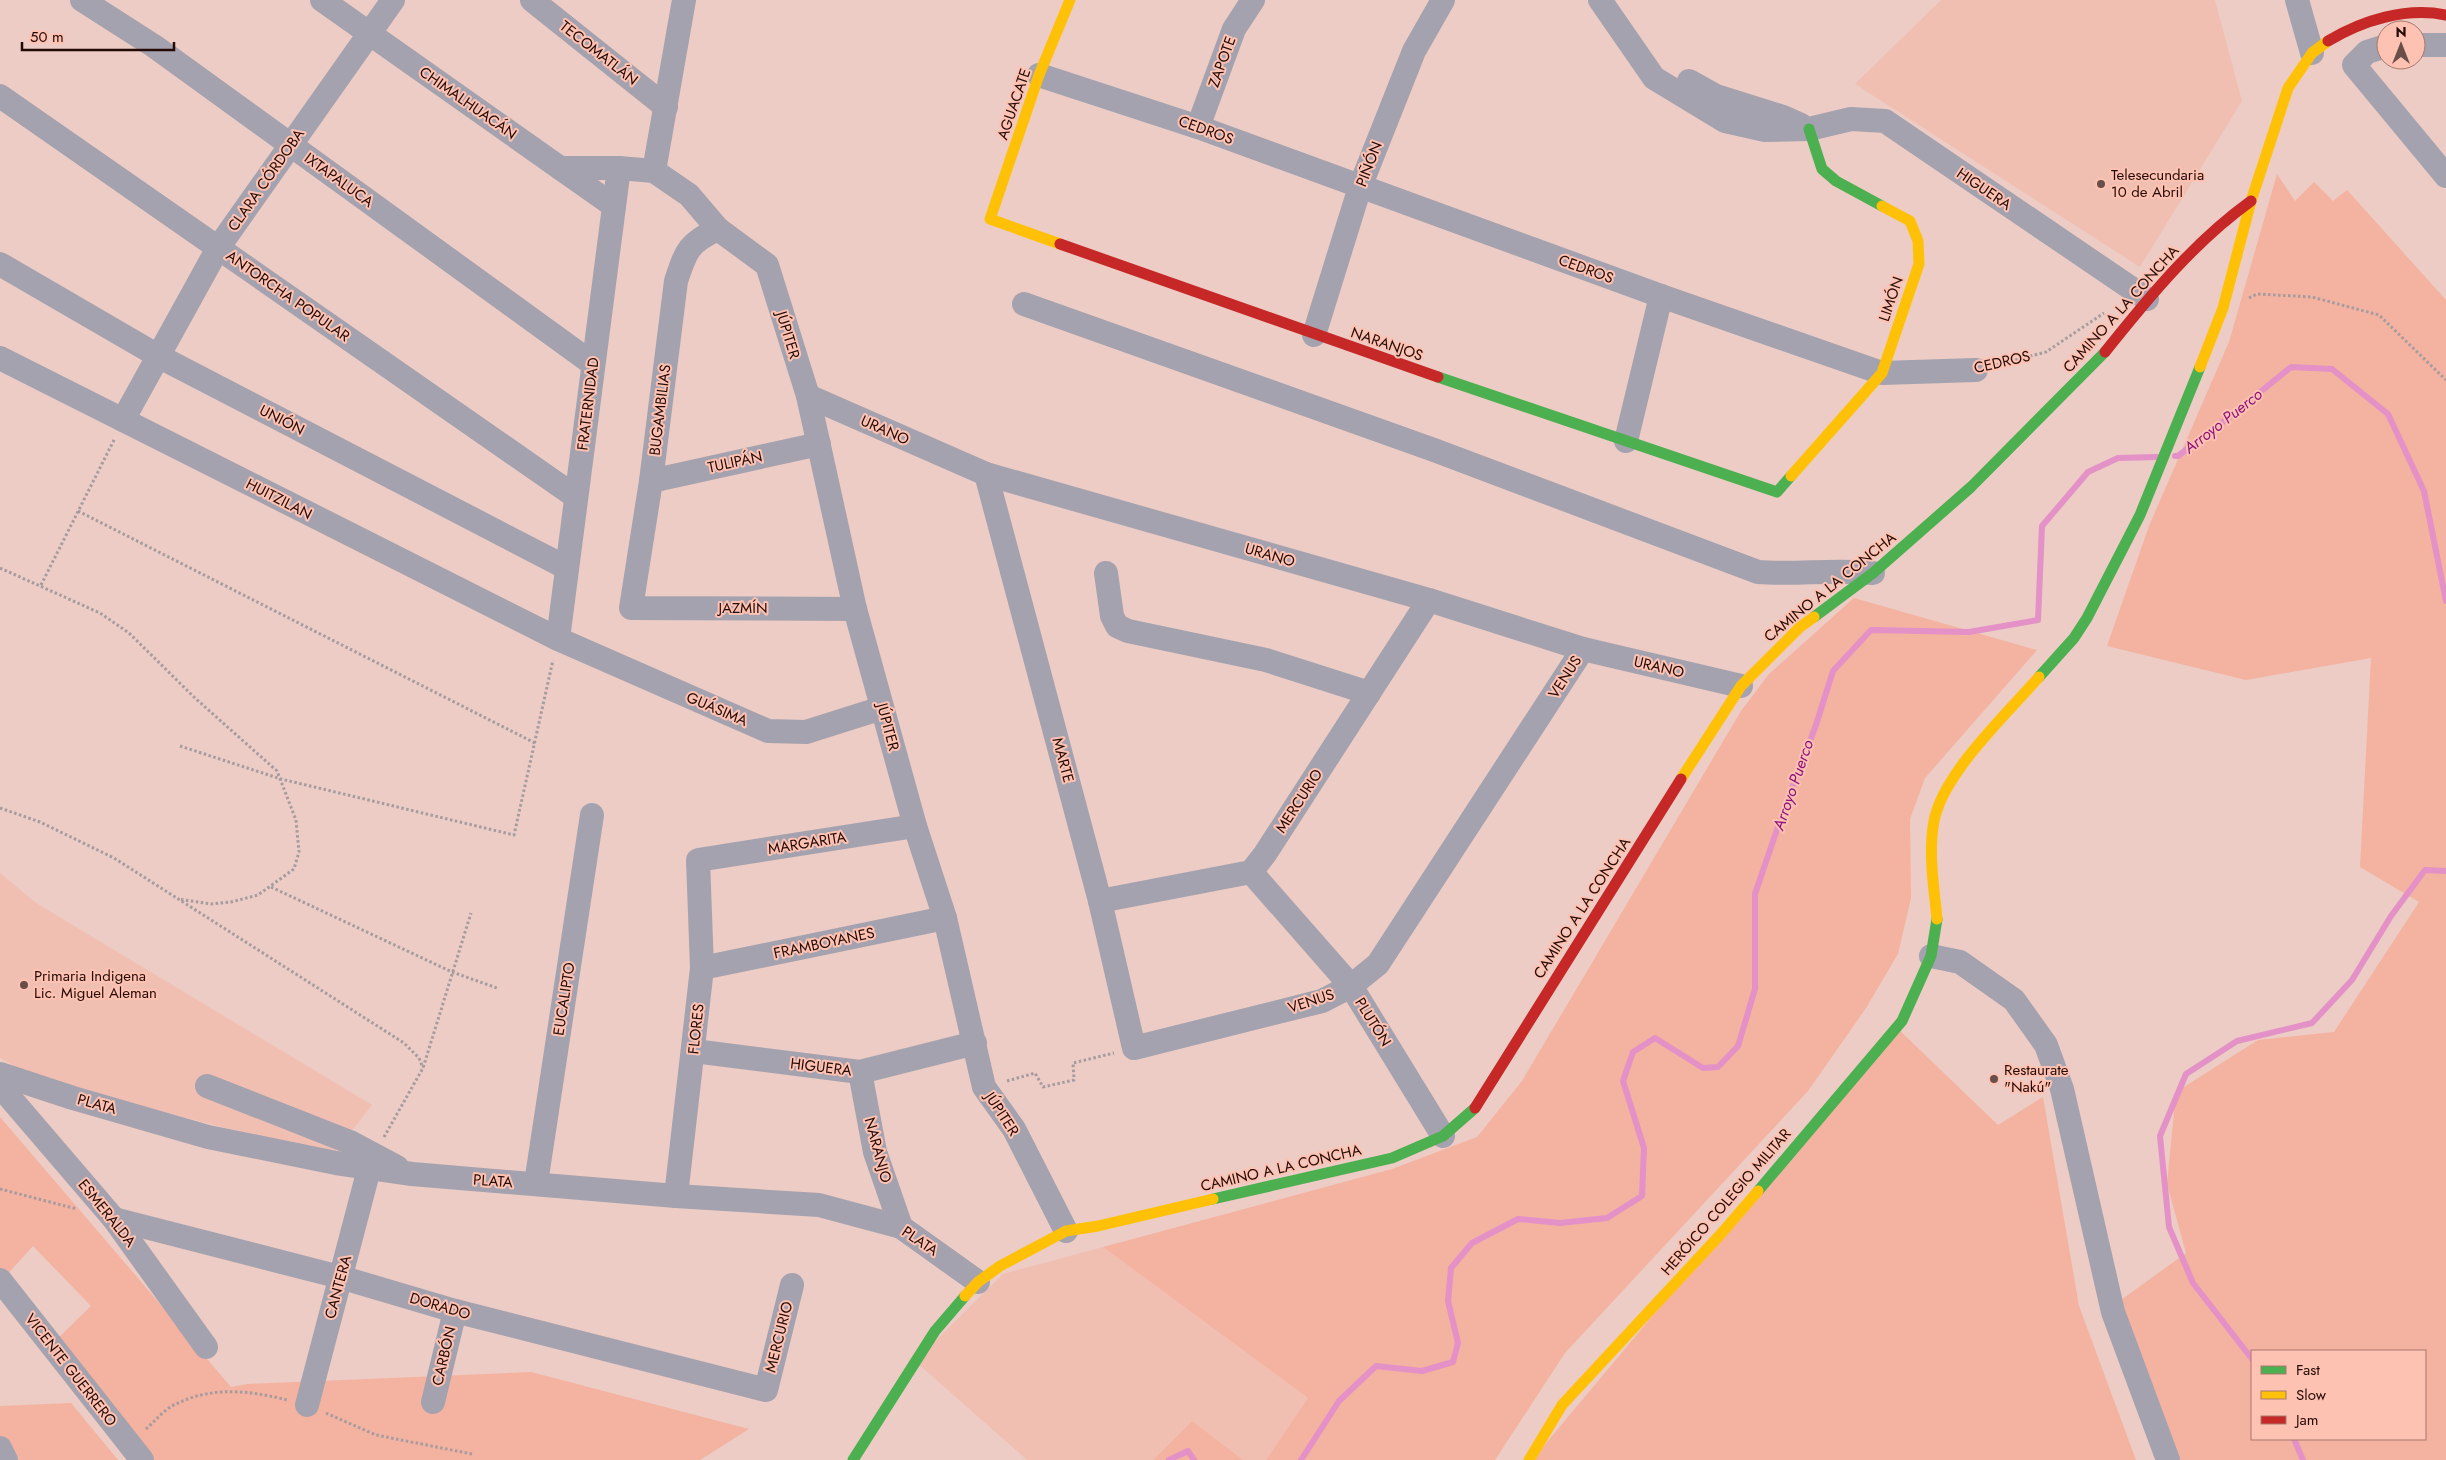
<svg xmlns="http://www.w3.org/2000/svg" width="2446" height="1460" viewBox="0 0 2446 1460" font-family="Jost,sans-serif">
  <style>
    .built { fill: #f1bfb1 }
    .green { fill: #f4b2a0; fill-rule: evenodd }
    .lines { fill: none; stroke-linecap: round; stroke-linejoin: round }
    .stream { stroke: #e391c7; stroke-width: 6 }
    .path { stroke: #a69b9f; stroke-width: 3; stroke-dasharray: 2.5 2.5; stroke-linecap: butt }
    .street { stroke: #a5a2af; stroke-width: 24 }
    .fast { stroke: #4caf50; stroke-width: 11 }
    .slow { stroke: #ffc107; stroke-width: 11 }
    .jam { stroke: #c62828; stroke-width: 11 }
    .poi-dot { fill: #6a4e48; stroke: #fec2b2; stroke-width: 2 }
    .labels { text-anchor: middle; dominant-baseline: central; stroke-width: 4; stroke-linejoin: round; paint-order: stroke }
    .street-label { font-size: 15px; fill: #240a05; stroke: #fec2b2 }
    .poi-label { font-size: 15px; fill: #240a05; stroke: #fec2b2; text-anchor: start }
    .water-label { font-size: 16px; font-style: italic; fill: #91117d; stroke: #fec2b2 }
  </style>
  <rect width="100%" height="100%" fill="#ecccc4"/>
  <!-- built -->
  <g class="built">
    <polygon points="1941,0 2215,0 2242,101 2140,267 1855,84"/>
    <polygon points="0,873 36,903 372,1105 332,1156 38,1079 0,1058"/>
    <polygon points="1103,1247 1308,1398 1266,1460 1243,1460 1192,1421 1153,1460 1027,1460 915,1361 1003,1274"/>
  </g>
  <!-- green -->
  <g class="green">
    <path d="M2277,174l18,27 19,-19 19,19 14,-11 99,110v1160h-282l-50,-155 72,-52 -19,-69 9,-92 82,-52 76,-8 85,-130 -59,-35 11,-209 -125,22 -139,-34 42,-120 80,-184zM2252,1351h173v88h-173z"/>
    <polygon points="1854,598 2037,650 1925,778 1910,819 1911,898 1898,954 1866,1008 1808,1091 1565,1353 1495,1460 1266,1460 1308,1398 1103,1247 1392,1169 1477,1137 1522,1081 1741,711 1769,674"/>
    <polygon points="1895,1026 1998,1125 2043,1097 2079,1306 2136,1460 1532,1460"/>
    <polygon points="0,1117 231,1387 247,1384 531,1372 749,1429 700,1460 154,1460 54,1342 91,1306 33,1246 3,1279 0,1275"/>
    <polygon points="71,1403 118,1460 0,1460 0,1406"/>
    <polygon points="1192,1421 1243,1460 1153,1460"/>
  </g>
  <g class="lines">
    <!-- stream -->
    <g class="stream">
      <polyline points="2175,456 2178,456 2232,415 2291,367 2332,369 2388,414 2424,491 2446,601"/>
      <polyline points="2252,1359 2193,1283 2169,1227 2160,1136 2186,1074 2237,1041 2312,1023 2352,980 2391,916 2425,870 2446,871"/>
      <polyline points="2294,1439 2303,1460"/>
      <polyline points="1169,1460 1188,1451 1194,1460"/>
      <polyline points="1301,1460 1339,1401 1376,1366 1422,1371 1453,1362 1458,1343 1448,1301 1451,1268 1472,1243 1518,1219 1560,1223 1607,1218 1642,1196 1644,1148 1623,1081 1633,1052 1655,1038 1703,1068 1718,1067 1738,1046 1755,989 1755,894 1784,809 1816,725 1833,671 1871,630 1969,632 2038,620 2042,526 2088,472 2118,458 2157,457"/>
    </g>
    <!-- path -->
    <g class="path">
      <polyline points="2249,298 2257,294 2312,297 2379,315 2446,380"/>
      <polyline points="1996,365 2046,352 2104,313"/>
      <polyline points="78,511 535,743"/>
      <polyline points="0,568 100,613 129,633 195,698 277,771 296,820 299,852 294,869 258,895 231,902 211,904 178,899"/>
      <polyline points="41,585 115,438"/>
      <polyline points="180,746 281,779 514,835 553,660"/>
      <polyline points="0,808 40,822 114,858 404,1043 419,1058 423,1068"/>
      <polyline points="271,887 452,972 497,988"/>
      <polyline points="1007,1081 1035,1073 1043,1087 1074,1080 1073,1063 1114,1053"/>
      <polyline points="384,1137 423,1068 471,913"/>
      <polyline points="0,1189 77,1209"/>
      <polyline points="326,1413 376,1435 472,1454"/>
      <path d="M146,1429c8,-7 17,-18 26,-23 37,-20 76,-16 115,-6"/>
    </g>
    <!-- street -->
    <g class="street">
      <polyline points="82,0 154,46 593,364"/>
      <polyline points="322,0 614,206"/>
      <polyline points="532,0 666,107"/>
      <polyline points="1600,0 1654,78 1725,121 1765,130 1809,129 1851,119 1885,121 2147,299"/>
      <polyline points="2297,0 2312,53"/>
      <polyline points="2416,45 2446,45"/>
      <polyline points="2386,46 2367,52 2354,65 2446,176"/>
      <polyline points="1039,75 1198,127 1661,296 1882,373 1976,370"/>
      <polyline points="1689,81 1716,96 1783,117 1801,125"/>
      <polyline points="0,96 576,497"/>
      <polyline points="1198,127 1234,29 1253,0"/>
      <polyline points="560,168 619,168 654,171 689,195 718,229 767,265 808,396 855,609 915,826 945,918 984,1087 1014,1129 1066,1231"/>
      <polyline points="654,171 684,0"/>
      <path d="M718,229c-30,14 -32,22 -42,52l-25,200 -20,127 224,1"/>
      <polyline points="0,264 160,357 567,568"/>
      <path d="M1024,304l410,146 324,122c39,3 75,-3 115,1"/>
      <polyline points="1314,335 1360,187 1414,51 1443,0"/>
      <polyline points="0,358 558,639 768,731 806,732 882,708"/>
      <polyline points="808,396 986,474 1429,600 1583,649 1741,686"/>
      <polyline points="123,420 218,248 393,0"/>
      <polyline points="1626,441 1661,296"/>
      <polyline points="986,474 1100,901 1134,1048 1322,1001 1351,986 1378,964 1583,649"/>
      <polyline points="651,481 819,444"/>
      <polyline points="1106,573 1112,616 1117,626 1128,631 1266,660 1369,693"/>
      <polyline points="558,639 619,168"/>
      <polyline points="1251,872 1351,986 1443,1136"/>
      <polyline points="1100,901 1251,872 1265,854 1429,600"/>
      <polyline points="1931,956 1960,962 2014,1000 2046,1045 2062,1089 2113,1312 2168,1460"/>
      <polyline points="702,968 945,918"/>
      <polyline points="694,1051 860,1072 975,1043"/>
      <polyline points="860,1072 875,1152 901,1227"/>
      <polyline points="0,1074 73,1098 208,1137 336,1163 412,1174 676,1196 819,1205 901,1227 978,1282"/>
      <polyline points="0,1086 114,1219 206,1347"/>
      <polyline points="207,1086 352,1143 397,1167"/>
      <polyline points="536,1183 592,815"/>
      <polyline points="676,1196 702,968 698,860 915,826"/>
      <polyline points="114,1219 340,1277 455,1311 766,1390 792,1285"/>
      <polyline points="0,1280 142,1460"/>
      <polyline points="433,1402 455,1311"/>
      <polyline points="307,1405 369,1169"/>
      <polyline points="0,1448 6,1460"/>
    </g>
    <!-- fast -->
    <g class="fast">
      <polyline points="1809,129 1822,169 1836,181 1882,206"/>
      <polyline points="1438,377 1777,492 1791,476"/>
      <polyline points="1814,617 1873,573 1971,487 2105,352"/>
      <polyline points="2039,677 2074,638 2087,618 2140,515 2200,367"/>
      <polyline points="1758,1191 1902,1021 1931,956 1937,919"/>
      <polyline points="1213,1199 1392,1158 1443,1136 1475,1108"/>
      <polyline points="853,1460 935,1331 965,1296"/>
    </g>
    <!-- slow -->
    <g class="slow">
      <polyline points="1060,244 990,219 1039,75 1070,0"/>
      <polyline points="2200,367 2223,308 2251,201 2288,88 2312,53 2328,41"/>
      <polyline points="1791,476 1882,373 1919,264 1918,241 1910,221 1882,206"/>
      <polyline points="1681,779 1741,686 1800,627 1814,617"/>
      <path d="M1937,919c-3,-32 -9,-66 -3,-98 9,-48 73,-107 105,-144"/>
      <polyline points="965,1296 978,1282 1000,1266 1066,1231 1098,1226 1213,1199"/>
      <polyline points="1529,1460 1562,1405 1719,1236 1758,1191"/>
    </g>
    <!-- jam -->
    <g class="jam">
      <path d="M2328,41c35,-21 78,-34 118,-26"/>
      <polyline points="1060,244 1438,377"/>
      <path d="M2105,352c44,-55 89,-110 146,-151"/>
      <polyline points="1475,1108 1681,779"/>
    </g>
  </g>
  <!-- markers -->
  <g class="poi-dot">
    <circle cx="2101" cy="184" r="5"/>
    <circle cx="24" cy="985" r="5"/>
    <circle cx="1994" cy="1079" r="5"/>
  </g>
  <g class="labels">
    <!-- street labels -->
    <g class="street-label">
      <text transform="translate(599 53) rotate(38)">TECOMATLÁN</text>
      <text transform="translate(1222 62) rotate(-70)">ZAPOTE</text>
      <text transform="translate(468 103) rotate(35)">CHIMALHUACÁN</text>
      <text transform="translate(1014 104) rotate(-71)">AGUACATE</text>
      <text transform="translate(1206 130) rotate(20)">CEDROS</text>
      <text transform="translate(1369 164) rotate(-69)">PIÑÓN</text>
      <text transform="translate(266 180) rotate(-55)">CLARA CÓRDOBA</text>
      <text transform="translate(339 180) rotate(36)">IXTAPALUCA</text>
      <text transform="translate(1984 189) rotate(34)">HIGUERA</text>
      <text transform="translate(1586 269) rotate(20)">CEDROS</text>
      <text transform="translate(288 296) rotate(35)">ANTORCHA POPULAR</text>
      <text transform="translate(1891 299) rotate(-71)">LIMÓN</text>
      <text transform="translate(2121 309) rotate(-48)">CAMINO A LA CONCHA</text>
      <text transform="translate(788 335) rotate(73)">JÚPITER</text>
      <text transform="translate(1387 344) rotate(19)">NARANJOS</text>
      <text transform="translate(2002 362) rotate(-13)">CEDROS</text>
      <text transform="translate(588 404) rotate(-83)">FRATERNIDAD</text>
      <text transform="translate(660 410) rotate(-83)">BUGAMBILIAS</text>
      <text transform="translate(282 420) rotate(27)">UNIÓN</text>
      <text transform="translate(885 430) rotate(24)">URANO</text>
      <text transform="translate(735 462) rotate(-12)">TULIPÁN</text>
      <text transform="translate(279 499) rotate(27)">HUITZILAN</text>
      <text transform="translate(1270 555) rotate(16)">URANO</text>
      <text transform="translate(1830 587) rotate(-39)">CAMINO A LA CONCHA</text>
      <text x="743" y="608">JAZMÍN</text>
      <text transform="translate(1659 667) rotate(13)">URANO</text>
      <text transform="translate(1565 677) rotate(-57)">VENUS</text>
      <text transform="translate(717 709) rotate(23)">GUÁSIMA</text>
      <text transform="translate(888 727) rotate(75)">JÚPITER</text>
      <text transform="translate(1063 760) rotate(75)">MARTE</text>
      <text transform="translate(1299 801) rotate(-57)">MERCURIO</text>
      <text transform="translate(807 843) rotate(-9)">MARGARITA</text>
      <text transform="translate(1582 908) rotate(-57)">CAMINO A LA CONCHA</text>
      <text transform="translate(824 943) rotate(-12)">FRAMBOYANES</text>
      <text transform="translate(564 999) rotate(-81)">EUCALIPTO</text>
      <text transform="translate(1311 1001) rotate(-18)">VENUS</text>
      <text transform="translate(1373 1022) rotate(58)">PLUTÓN</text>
      <text transform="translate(696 1029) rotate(-84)">FLORES</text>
      <text transform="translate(821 1067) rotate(7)">HIGUERA</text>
      <text transform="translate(97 1104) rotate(15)">PLATA</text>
      <text transform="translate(1002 1114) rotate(57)">JÚPITER</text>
      <text transform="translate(878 1150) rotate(75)">NARANJO</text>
      <text transform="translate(1281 1168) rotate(-13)">CAMINO A LA CONCHA</text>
      <text transform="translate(493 1181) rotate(4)">PLATA</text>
      <text transform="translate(1726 1202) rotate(-49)">HERÓICO COLEGIO MILITAR</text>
      <text transform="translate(107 1213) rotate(51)">ESMERALDA</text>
      <text transform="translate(920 1241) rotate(34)">PLATA</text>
      <text transform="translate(338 1287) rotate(-75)">CANTERA</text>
      <text transform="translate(440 1306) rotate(16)">DORADO</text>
      <text transform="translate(779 1337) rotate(-76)">MERCURIO</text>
      <text transform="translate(444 1356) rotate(-77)">CARBÓN</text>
      <text transform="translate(71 1370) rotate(52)">VICENTE GUERRERO</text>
    </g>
    <!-- poi labels -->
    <g class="poi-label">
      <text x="2111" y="175">Telesecundaria<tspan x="2111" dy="17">10 de Abril</tspan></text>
      <text x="34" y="976">Primaria Indigena<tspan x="34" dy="17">Lic. Miguel Aleman</tspan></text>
      <text x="2004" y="1070">Restaurate<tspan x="2004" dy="17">"Nakú"</tspan></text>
    </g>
    <!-- water labels -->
    <g class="water-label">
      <text transform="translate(2223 421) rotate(-38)">Arroyo Puerco</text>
      <text transform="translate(1793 785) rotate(-71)">Arroyo Puerco</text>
    </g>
  </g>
  <!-- legend -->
  <rect x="2251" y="1350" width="175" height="90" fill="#fec2b2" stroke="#a7786d"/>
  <rect x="2261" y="1366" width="25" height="8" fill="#4caf50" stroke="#a7786d"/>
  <text x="2296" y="1375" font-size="15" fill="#240a05">Fast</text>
  <rect x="2261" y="1391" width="25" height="8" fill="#ffc107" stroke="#a7786d"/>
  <text x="2296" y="1400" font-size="15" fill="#240a05">Slow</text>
  <rect x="2261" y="1416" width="25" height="8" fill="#c62828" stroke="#a7786d"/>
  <text x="2296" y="1425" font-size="15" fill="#240a05">Jam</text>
  <!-- north arrow -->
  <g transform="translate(2401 45)"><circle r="24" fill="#fec2b2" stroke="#a7786d"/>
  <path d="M0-4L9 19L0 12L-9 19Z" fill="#6a4e48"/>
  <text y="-8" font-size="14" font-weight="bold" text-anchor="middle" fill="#240a05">N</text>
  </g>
  <!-- scale -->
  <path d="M22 42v8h152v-8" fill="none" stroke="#240a05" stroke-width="2.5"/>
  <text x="30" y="42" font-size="15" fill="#240a05" stroke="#fec2b2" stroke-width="4" paint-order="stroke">50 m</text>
</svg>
